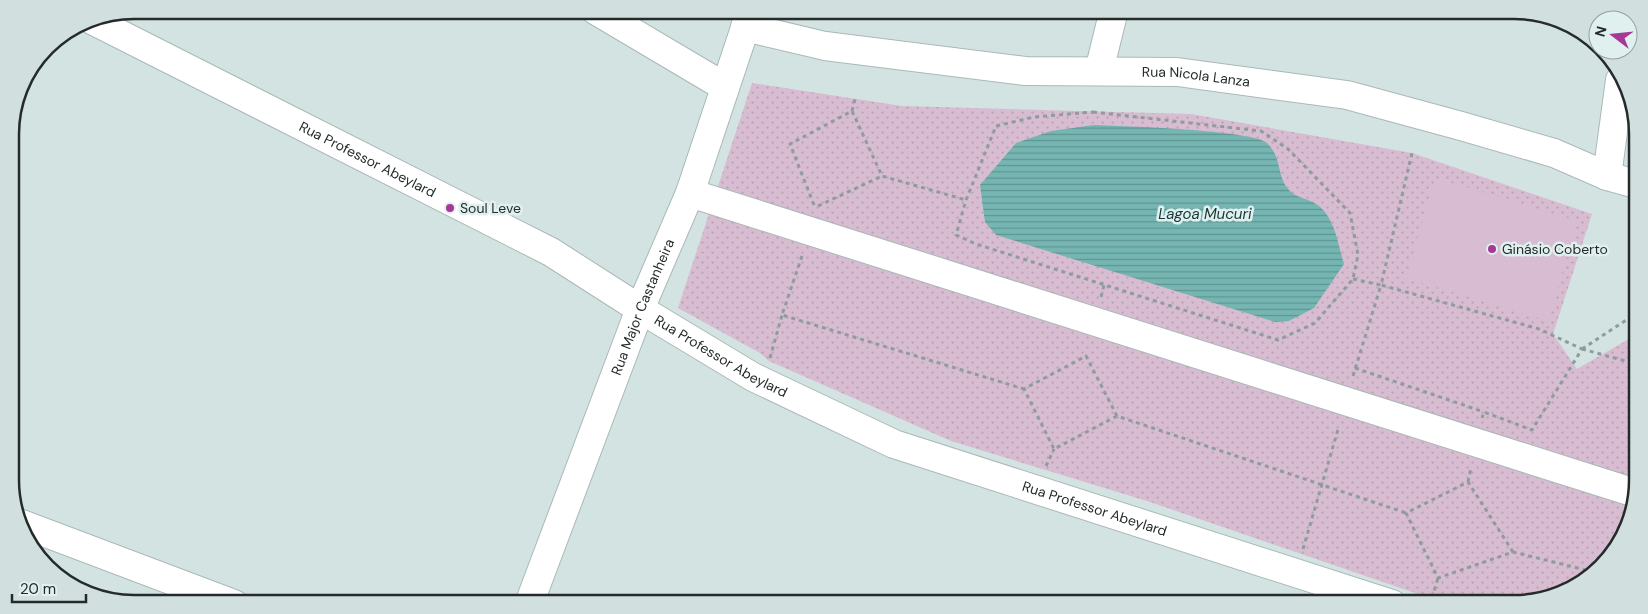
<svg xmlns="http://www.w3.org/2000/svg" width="1648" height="614" viewBox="0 0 1648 614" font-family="'DM Sans',sans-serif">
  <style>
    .grass { fill: url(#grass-dots) }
    .park { fill: #d8bcd1 }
    .water { fill: url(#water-rules) }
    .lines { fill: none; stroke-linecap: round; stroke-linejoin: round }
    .minor-casing { stroke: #a9b9b7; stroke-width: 30 }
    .major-casing { stroke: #a9b9b7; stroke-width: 30 }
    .path { stroke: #8f9c9b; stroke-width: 3; stroke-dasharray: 4 4; stroke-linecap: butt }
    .minor { stroke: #fff; stroke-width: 28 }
    .major { stroke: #fff; stroke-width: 28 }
    .poi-dot { fill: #a63896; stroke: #e0f0ef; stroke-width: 2 }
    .labels { text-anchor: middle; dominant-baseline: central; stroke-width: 5; stroke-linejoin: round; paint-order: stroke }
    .street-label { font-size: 14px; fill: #252b2b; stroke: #e0f0ef }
    .poi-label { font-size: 14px; fill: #252b2b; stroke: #e0f0ef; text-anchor: start }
    .water-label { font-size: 15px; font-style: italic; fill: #163735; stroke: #e0f0ef }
    .rim { fill: none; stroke: #252b2b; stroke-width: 2.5 }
  </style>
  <defs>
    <pattern id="grass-dots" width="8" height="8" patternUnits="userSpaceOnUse" patternTransform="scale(1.25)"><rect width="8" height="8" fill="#d8bcd1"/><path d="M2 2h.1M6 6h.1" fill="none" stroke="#b9a2b4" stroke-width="1.8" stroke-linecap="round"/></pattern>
    <pattern id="water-rules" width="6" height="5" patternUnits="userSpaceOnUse" patternTransform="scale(1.25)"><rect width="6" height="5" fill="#75b6b3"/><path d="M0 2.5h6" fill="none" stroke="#609492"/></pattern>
  </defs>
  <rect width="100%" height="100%" fill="#d3e3e2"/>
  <!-- grass -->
  <polygon class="grass" points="752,83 902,106 1191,114 1412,153 1592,214 1553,334 1577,369 1634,336 1631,520 1589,579 1522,604 1447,604 1147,501 951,441 769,361 760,353 678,308"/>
  <!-- park -->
  <polygon class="park" points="1435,178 1578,221 1548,321 1406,278"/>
  <!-- water -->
  <path class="water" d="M1094,125c26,1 159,5 173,18 16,16 9,33 22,47 7,8 18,8 27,14 19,12 22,41 28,60l-30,44 -25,13 -14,1 -279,-87 -11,-13 -5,-37 36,-42 35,-12z"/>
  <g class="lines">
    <defs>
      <g id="minor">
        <polyline points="595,10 725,87"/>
        <path id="s1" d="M745,27l80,19 200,25 152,1 170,23 114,31 93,27 53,23 29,8"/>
        <polyline points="1099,71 1114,10"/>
        <polyline points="1607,176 1620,80"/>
        <polyline points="690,193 1632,492"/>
        <polyline points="22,524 234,604"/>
        <path id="s2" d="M529,604l111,-295 50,-116 61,-183"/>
      </g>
      <g id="major">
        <path id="s3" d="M90,19l461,233 89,57 113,68 141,67 498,160"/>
      </g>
    </defs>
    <!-- minor casing -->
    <use href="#minor" class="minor-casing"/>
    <!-- major casing -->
    <use href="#major" class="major-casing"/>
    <!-- path -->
    <g class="path">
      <polyline points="852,111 855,99"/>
      <polygon points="1093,112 1261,131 1288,149 1350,213 1358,255 1353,279 1315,323 1278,340 976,244 956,235 966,200 996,126 1034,117"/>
      <polyline points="814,205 790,144 852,111 882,176 966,200"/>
      <polyline points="818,206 882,176"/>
      <polyline points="802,256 782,315 1024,389"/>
      <polyline points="1353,279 1381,285 1412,153"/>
      <polyline points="1101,297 1104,285"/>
      <polyline points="1582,349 1634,315"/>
      <polyline points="1582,349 1633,363"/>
      <polyline points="770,358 782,315"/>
      <polyline points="1355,368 1484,412"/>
      <polyline points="1353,376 1381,285 1539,329 1582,349 1532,430 1484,412 1482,418"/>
      <polyline points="1117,416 1054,449 1024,389 1086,356 1117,416 1406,513"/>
      <polyline points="1046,466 1054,449"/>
      <polyline points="1468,482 1471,468"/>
      <polyline points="1303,549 1339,426"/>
      <polyline points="1513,552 1468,482 1406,513 1438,578 1513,552 1594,572"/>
      <polyline points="1432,598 1438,578"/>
    </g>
    <!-- minor -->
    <use href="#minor" class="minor"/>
    <!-- major -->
    <use href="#major" class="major"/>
  </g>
  <!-- markers -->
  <g class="poi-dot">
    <circle cx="450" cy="208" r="5"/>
    <circle cx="1492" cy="249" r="5"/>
  </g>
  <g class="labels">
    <!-- street labels -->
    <g class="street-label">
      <text stroke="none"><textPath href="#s1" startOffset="455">Rua Nicola Lanza</textPath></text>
      <text stroke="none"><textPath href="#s3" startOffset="311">Rua Professor Abeylard</textPath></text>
      <text stroke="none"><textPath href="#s2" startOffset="318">Rua Major Castanheira</textPath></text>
      <text stroke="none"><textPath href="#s3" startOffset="716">Rua Professor Abeylard</textPath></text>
      <text stroke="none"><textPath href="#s3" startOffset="1121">Rua Professor Abeylard</textPath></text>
    </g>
    <!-- poi labels -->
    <g class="poi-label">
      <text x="460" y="208">Soul Leve</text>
      <text x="1502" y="249">Ginásio Coberto</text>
    </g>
    <!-- water labels -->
    <g class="water-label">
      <text x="1205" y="214">Lagoa Mucuri</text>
    </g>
  </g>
  <!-- crop -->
  <path d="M0 0H1648V614H0ZM134 19H1514A115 115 0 0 1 1629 134V480A115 115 0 0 1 1514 595H134A115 115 0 0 1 19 480V134A115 115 0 0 1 134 19Z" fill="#d1e0df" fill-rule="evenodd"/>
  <path class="rim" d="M134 19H1514A115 115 0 0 1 1629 134V480A115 115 0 0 1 1514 595H134A115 115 0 0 1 19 480V134A115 115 0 0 1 134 19Z"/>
  <!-- north arrow -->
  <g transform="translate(1613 35) rotate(286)"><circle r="24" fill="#e0f0ef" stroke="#95a1a1"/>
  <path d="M0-4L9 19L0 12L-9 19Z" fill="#a63896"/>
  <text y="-8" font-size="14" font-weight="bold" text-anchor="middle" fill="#252b2b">N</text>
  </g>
  <!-- scale -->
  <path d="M12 594v8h74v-8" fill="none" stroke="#252b2b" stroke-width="2.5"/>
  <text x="20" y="594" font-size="15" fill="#252b2b" stroke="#e0f0ef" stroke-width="4" paint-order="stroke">20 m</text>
</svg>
